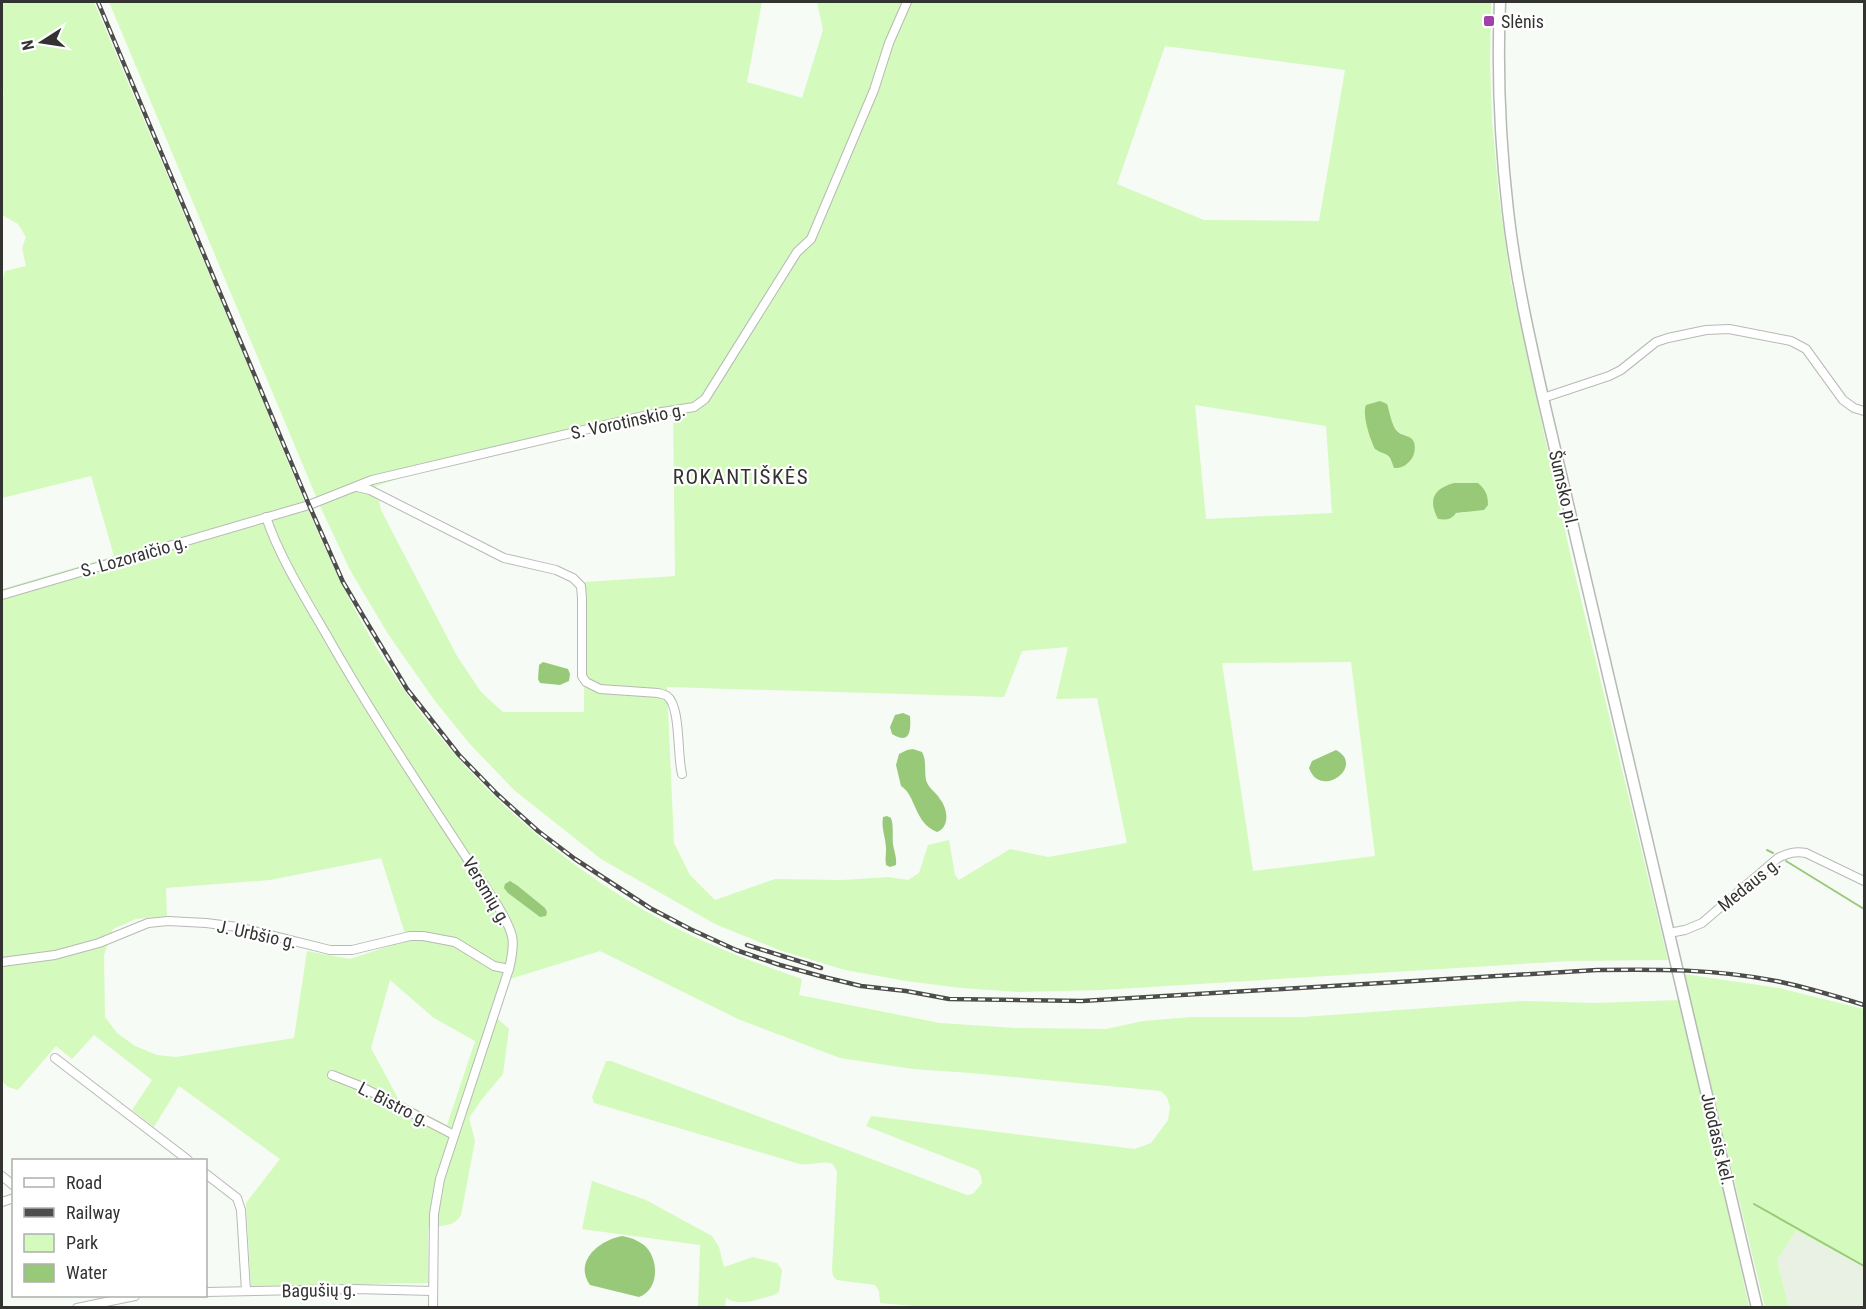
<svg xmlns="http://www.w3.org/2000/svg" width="1866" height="1309" viewBox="0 0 1866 1309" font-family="'Roboto Condensed',sans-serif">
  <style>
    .built { fill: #e8f1e4 }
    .green { fill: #d4fabd; fill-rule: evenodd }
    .water { fill: #98c979 }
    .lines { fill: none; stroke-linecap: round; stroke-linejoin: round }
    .stream { stroke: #98c979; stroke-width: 2 }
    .minor-casing { stroke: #b6bab4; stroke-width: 10 }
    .major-casing { stroke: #b6bab4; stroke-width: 13 }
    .minor { stroke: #fff; stroke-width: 8 }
    .major { stroke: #fff; stroke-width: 10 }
    .rail-casing { stroke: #4d4e4c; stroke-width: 4.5 }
    .rail { stroke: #fff; stroke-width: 2; stroke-dasharray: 7; stroke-linecap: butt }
    .poi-dot { fill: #a241a9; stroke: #fff; stroke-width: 2 }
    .labels { text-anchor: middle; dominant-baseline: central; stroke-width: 4.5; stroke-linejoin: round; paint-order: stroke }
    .poi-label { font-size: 18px; fill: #333432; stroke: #fff; text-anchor: start }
    .street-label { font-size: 18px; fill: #333432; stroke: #fff }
    .quarter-label { font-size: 21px; letter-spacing: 1.5px; fill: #333432; stroke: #fff }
  </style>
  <rect width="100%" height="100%" fill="#f7fbf5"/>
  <!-- built -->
  <polygon class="built" points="1796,1231 1864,1267 1864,1307 1789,1307 1777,1260"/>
  <!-- green -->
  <g class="green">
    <path d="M2,2h92c53,126 107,252 160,378 35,83 67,169 111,248 69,123 174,225 298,293 44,24 92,42 139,58l-3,16 141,28 75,5 91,1 37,-8 49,-4h112l217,-16 75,2 83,-3 48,205 22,102 -813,1 -56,-5 -1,-12 -4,-6 -38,-5 -4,-4 -1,-6 5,-98 -4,-8c-12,-4 -21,2 -33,0l-206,-61 -2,-6 14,-36h5l356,134 6,-1 9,-11 -1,-7 -3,-6 -112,-44 5,-10 264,33 16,-6 17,-23 2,-13 -3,-10 -6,-6 -190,-18 -58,-4 -73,-11 -102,-39 -138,-68 -90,28 -13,39 12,11 -6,45 -21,25 -13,19 6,23 -14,74c-9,14 -18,8 -33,14v54l-177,3 -5,-83 34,-44 -101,-73 -25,41 -22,-17 20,-30 -58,-45 -22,24 -16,-13 -38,44 -10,-3 -6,-6v-492l112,-33 -23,-80 -89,22v-216l3,-11 21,-5 -4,-18 4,-11 -8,-13 -16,-9v-119l2,-1 -2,-3zM381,858l26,82 -57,19 -43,-8 -13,87 -118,19 -19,-2 -22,-9 -18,-13 -12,-16 -1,-62 9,-26 23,-10 31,-3 -1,-28 104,-8zM390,980l44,38 41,23 -28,84 -48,-25 -28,-52z"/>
    <path d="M109,2h653l-15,80 55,16 21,-68 -6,-28h674l-1,62 2,57 7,76 12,85 61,280 96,398 -98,1 -468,29 -84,2 -57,-4 -55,-7 -61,-11 -66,-20 -64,-26 -114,-65 -87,-69 -45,-47 -34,-42 -47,-67 -38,-64 -30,-64zM1165,46l180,24 -26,151 -115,-1 -87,-36zM1195,405l131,21 6,87 -126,6zM673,408l2,168 -90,6 -1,130h-81l-22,-20 -24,-36 -76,-146 -5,-24 127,-41zM1369,426h25c6,11 14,7 20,16l-5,21 -6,3 -12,-5 -6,-9 -7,-1 -7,-12zM1454,483h24l6,6 -21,24h-7zM1068,647l-12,52 41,-1 30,145 -79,14 -38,-8 -51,31 -4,-5 -6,-35 -21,5 -9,28 -11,7 -20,-3 -46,3 -67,-1 -60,21 -25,-25 -16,-32 -7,-156 337,10 18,-46zM1351,662l24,194 -122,15 -31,-208z"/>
    <polygon points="1684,974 1779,988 1864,1009 1864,1267 1796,1231 1777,1260 1789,1307 1765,1307"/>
    <path d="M592,1181l54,19 66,36 7,11 5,20 29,-10 24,6 5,7 -3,22 -5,3c-16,4 -33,12 -48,3l-1,9h-27l2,-62 -118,-16z"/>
  </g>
  <!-- water -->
  <g class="water">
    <path d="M1380,401l7,3c3,8 4,22 11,28 4,4 13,3 16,10 4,14 -7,27 -20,26 -6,-18 -7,-11 -19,-19 -5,-10 -13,-34 -9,-44z"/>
    <path d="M1454,483h24c8,7 10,12 10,22l-4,5 -28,3c-5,7 -10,7 -18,6 -10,-19 -5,-30 16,-36z"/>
    <polygon points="543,662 568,669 570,674 569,681 560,685 540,683 538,679 539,665"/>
    <path d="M903,713l7,3c1,15 0,29 -18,18l-2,-7 5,-12z"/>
    <path d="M913,749l9,3c5,9 2,18 4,28 2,8 10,12 14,19 8,10 10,28 -3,33 -23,-9 -21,-37 -36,-46l-5,-21 3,-11 8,-4z"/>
    <path d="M1336,750c30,16 -16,50 -27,18l3,-7z"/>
    <path d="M887,816l4,2c3,9 1,17 2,26 1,8 4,13 3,21l-6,2 -4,-2c-1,-6 0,-10 0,-16 0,-11 -5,-20 -3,-32z"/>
    <polygon points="510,881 518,886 545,908 547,912 546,916 540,917 508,893 504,888 505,884"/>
    <path d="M622,1236c8,1 15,4 22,9 15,13 16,44 -5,52l-49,-12c-17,-24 10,-45 32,-49z"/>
  </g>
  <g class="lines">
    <!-- stream -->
    <g class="stream">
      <polyline points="1767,850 1773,853"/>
      <polyline points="1786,861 1864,909"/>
      <polyline points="1754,1204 1864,1266"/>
    </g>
    <defs>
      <g id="minor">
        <polyline points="1543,398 1609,376 1621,370 1656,342 1668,338 1706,330 1729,329 1791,341 1806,349 1843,400 1854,408 1864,411"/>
        <path d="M357,487l13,3 134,68 52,12 17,8 8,8 1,12v78l4,6 14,7 58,4c0,0 8,2 9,3 14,10 10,60 15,78"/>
        <path d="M266,517c13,39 39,81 60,117 53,94 115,183 173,274 15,26 17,32 10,61l-69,210 -6,35 -1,94"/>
        <polyline points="2,595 309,505 372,480 656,413 694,407 705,399 797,252 811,239 874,90 889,43 907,2"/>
        <path d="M1669,933l16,-3 17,-7 76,-65c10,-5 17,-7 28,-5l58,28"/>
        <polyline points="2,962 55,955 99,943 148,923 168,921 206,923 238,927 330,950 352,950 410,936 423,936 455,942 494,966 509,969"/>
        <polyline points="55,1058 188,1160"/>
        <polyline points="332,1075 360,1086 454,1135"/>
        <polyline points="206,1174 237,1198 241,1210 246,1291"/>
        <polyline points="2,1176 14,1186"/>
        <polyline points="2,1202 14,1198"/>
        <polyline points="206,1292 354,1289 433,1291"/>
        <polyline points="77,1308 135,1296"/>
      </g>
      <path id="major" d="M1500,2c-3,69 0,139 8,209 7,63 21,125 35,187l214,910"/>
    </defs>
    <!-- minor casing -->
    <use href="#minor" class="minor-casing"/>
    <!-- major casing -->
    <use href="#major" class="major-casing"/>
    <!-- minor -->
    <use href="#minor" class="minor"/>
    <!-- major -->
    <use href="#major" class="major"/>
    <defs>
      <g id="rail">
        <path d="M98,2l211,503 34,77 26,44 38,63 52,66 38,39 41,37 37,28 75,49 40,21 46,21 44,15 44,12 37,9 45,5 43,8 133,2 515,-31c59,-1 120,-1 179,11 30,6 59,15 88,24"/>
        <polyline points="747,945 821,968"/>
      </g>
    </defs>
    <!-- rail casing -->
    <use href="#rail" class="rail-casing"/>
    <!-- rail -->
    <use href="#rail" class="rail"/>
  </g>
  <!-- markers -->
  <rect class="poi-dot" x="1483" y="15" width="12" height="12" rx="3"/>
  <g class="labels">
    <!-- poi labels -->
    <g class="poi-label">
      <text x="1501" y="21">Slėnis</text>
    </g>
    <!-- street labels -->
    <g class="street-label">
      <text transform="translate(628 421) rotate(-12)">S. Vorotinskio g.</text>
      <text transform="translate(1564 489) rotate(77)">Šumsko pl.</text>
      <text transform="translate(134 556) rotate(-16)">S. Lozoraičio g.</text>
      <text transform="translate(1749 884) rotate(-39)">Medaus g.</text>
      <text transform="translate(487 891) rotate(59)">Versmių g.</text>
      <text transform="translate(257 934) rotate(12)">J. Urbšio g.</text>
      <text transform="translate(394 1104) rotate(27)">L. Bistro g.</text>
      <text transform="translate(1718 1139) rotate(77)">Juodasis kel.</text>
      <text transform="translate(319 1290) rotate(-1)">Bagušių g.</text>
    </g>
    <!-- quarter labels -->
    <g class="quarter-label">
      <text x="741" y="477">ROKANTIŠKĖS</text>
    </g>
  </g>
  <!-- border -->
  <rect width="1866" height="1309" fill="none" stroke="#333432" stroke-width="6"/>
  <!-- legend -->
  <rect x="12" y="1159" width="195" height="138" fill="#ffffff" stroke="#adaead" stroke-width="1.5"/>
  <rect x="24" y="1178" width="30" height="9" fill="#ffffff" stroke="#adaead" stroke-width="1.5"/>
  <text x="66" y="1189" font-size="18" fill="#333432">Road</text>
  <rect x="24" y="1208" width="30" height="9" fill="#4d4e4c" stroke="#adaead" stroke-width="1.5"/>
  <text x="66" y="1219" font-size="18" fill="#333432">Railway</text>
  <rect x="24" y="1234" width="30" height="18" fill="#d4fabd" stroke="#adaead" stroke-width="1.5"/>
  <text x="66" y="1249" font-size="18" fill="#333432">Park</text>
  <rect x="24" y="1264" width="30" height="18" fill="#98c979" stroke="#adaead" stroke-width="1.5"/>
  <text x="66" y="1279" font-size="18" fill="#333432">Water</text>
  <!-- north arrow -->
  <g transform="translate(42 42) rotate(258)" stroke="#ffffff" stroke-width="4.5" paint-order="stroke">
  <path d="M0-4.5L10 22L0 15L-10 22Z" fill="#333432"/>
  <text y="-9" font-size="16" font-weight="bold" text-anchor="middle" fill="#333432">N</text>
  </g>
</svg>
